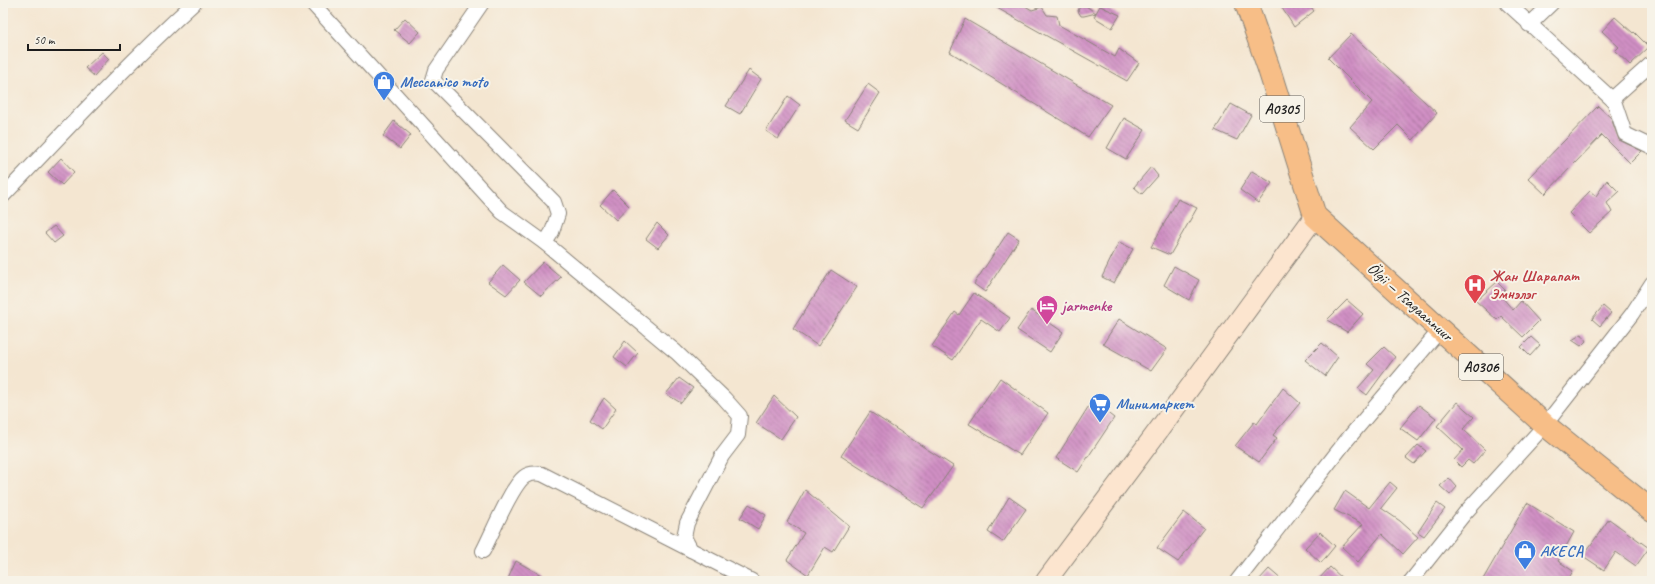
<svg xmlns="http://www.w3.org/2000/svg" width="1655" height="584" font-family="Caveat,sans-serif">
  <style>
    .building { fill: url(#building-back-hatch) }
    .lines { fill: none; stroke-linecap: round; stroke-linejoin: round }
    .minor-casing { stroke: #888176; stroke-width: 16 }
    .secondary-casing { stroke: #888176; stroke-width: 22 }
    .trunk-casing { stroke: #888176; stroke-width: 24 }
    .minor { stroke: #fff; stroke-width: 14 }
    .secondary { stroke: #fce5cf; stroke-width: 20 }
    .trunk { stroke: #f7be87; stroke-width: 22 }
    .labels { text-anchor: middle; dominant-baseline: central; stroke-width: 4; stroke-linejoin: round; paint-order: stroke }
    .shield { fill: #f7f3e8; stroke: #5e5c59; stroke-width: 1 }
    .shield-label { font-size: 15px; font-weight: bold; fill: #1c1c1c }
    .shop-label { font-size: 16px; font-weight: bold; fill: #366cbe; stroke: #f7f3e8; text-anchor: start }
    .health-label { font-size: 16px; font-weight: bold; fill: #be3a42; stroke: #f7f3e8; text-anchor: start }
    .street-label { font-size: 16px; fill: #1c1c1c; stroke: #f7f3e8 }
    .hotel-label { font-size: 16px; font-weight: bold; fill: #b23c85; stroke: #f7f3e8; text-anchor: start }
  </style>
  <defs>
    <pattern id="building-back-hatch" width="6" height="6" patternUnits="userSpaceOnUse"><rect width="6" height="6" fill="#d08fc4"/><path d="M-1 5l2 2M0 0l6 6M5-1l2 2" fill="none" stroke="#a8749e"/></pattern>
  </defs>
  <rect width="100%" height="100%" fill="#f7f3e8"/>
  <filter id="ink" filterUnits="userSpaceOnUse"><feTurbulence type="fractalNoise" baseFrequency=".025" numOctaves="2"/><feDisplacementMap in="SourceGraphic" scale="8" xChannelSelector="R" yChannelSelector="G"/><feConvolveMatrix kernelMatrix="1 2 1 2 8 2 1 2 1" color-interpolation-filters="sRGB"/></filter>
  <filter id="wash" filterUnits="userSpaceOnUse"><feTurbulence type="fractalNoise" baseFrequency=".012" numOctaves="4" result="noise"/><feDisplacementMap in="SourceGraphic" scale="16" xChannelSelector="R" yChannelSelector="G"/><feGaussianBlur stdDeviation="0.9" result="paint"/><feColorMatrix in="noise" values="0 0 0 0 0 0 0 0 0 0 0 0 0 0 0 0 0 1.4 0 .05"/><feComposite in="paint" operator="in"/></filter>
  <g filter="url(#wash)">
    <rect width="100%" height="100%" fill="#f4e6d1"/>
    <g id="blocks">
      <g class="building">
        <path d="M988,3H1020L1032,10L1042,7L1047,15L1057,16L1059,25L1115,57L1119,49L1139,63L1127,81Z"/>
        <path d="M1288,3H1308L1314,11L1294,27L1282,8Z"/>
        <path d="M1080,6H1086L1096,13L1100,6L1120,15L1112,28L1094,17L1096,13L1084,16H1081L1078,11Z"/>
        <path d="M1615,17L1633,33L1634,32L1649,47L1630,65L1615,51L1619,47L1602,31Z"/>
        <path d="M405,18L420,32L410,43L394,30Z"/>
        <path d="M965,19L1111,105L1088,137L950,52Z"/>
        <path d="M1351,34L1437,113L1413,140L1398,125L1374,149L1350,127L1372,102L1328,58Z"/>
        <path d="M102,52L109,59L94,76L85,68Z"/>
        <path d="M749,70L761,79L740,114L726,106Z"/>
        <path d="M868,84L880,93L858,128L845,120Z"/>
        <path d="M788,96L800,105L778,139L766,131Z"/>
        <path d="M1231,104L1251,115L1237,140L1215,130Z"/>
        <path d="M1598,106L1611,118L1619,140L1642,151L1630,163L1602,135L1545,194L1528,178Z"/>
        <path d="M1124,118L1145,130L1126,159L1107,148Z"/>
        <path d="M394,121L411,135L400,149L383,136Z"/>
        <path d="M61,158L74,172L62,185L48,172Z"/>
        <path d="M1151,167L1158,176L1142,194L1134,187Z"/>
        <path d="M1252,171L1272,183L1258,203L1240,190Z"/>
        <path d="M1607,180L1619,192L1607,203L1612,212L1589,233L1569,213L1590,191L1596,196Z"/>
        <path d="M613,190L629,206L616,220L600,205Z"/>
        <path d="M1178,199L1197,208L1170,255L1151,247Z"/>
        <path d="M657,223L669,235L658,248L646,239Z"/>
        <path d="M54,226L63,236L54,243L45,233Z"/>
        <path d="M1008,232L1019,239L985,292L974,284Z"/>
        <path d="M1119,242L1133,249L1114,283L1102,277Z"/>
        <path d="M543,262L561,277L541,296L524,282Z"/>
        <path d="M503,265L520,280L506,295L488,282Z"/>
        <path d="M1174,266L1199,280L1189,300L1164,285Z"/>
        <path d="M831,270L857,287L818,346L793,329Z"/>
        <path d="M1497,282L1505,290L1501,296L1513,310L1521,301L1539,321L1523,337L1501,316L1497,320L1476,301Z"/>
        <path d="M974,293L1010,318L1000,332L981,319L953,360L932,346L955,312L959,315Z"/>
        <path d="M1347,300L1363,314L1347,332L1327,320Z"/>
        <path d="M1603,306L1611,313L1600,326L1592,319Z"/>
        <path d="M1031,310L1063,332L1050,352L1017,330Z"/>
        <path d="M1119,319L1167,349L1151,371L1103,344Z"/>
        <path d="M1582,334L1586,341L1581,346L1572,340Z"/>
        <path d="M1531,337L1540,345L1530,356L1521,347Z"/>
        <path d="M625,341L638,353L627,367L614,357Z"/>
        <path d="M1322,343L1338,357L1325,376L1305,360Z"/>
        <path d="M1384,347L1395,357L1367,395L1358,388L1374,370L1367,364Z"/>
        <path d="M679,378L693,388L681,403L666,394Z"/>
        <path d="M1000,378L1048,413L1020,455L969,424Z"/>
        <path d="M1283,388L1300,403L1273,435L1277,438L1259,462L1235,446L1254,422L1257,424Z"/>
        <path d="M774,396L796,417L781,439L756,423Z"/>
        <path d="M604,398L616,409L602,429L590,420Z"/>
        <path d="M1092,401L1114,418L1078,472L1056,458Z"/>
        <path d="M1457,402L1474,417L1463,429L1485,450L1473,464L1468,460L1461,467L1454,460L1463,450L1437,426Z"/>
        <path d="M1419,405L1436,418L1418,441L1400,428Z"/>
        <path d="M870,412L953,466L923,508L841,456Z"/>
        <path d="M1418,445L1426,451L1414,464L1406,458Z"/>
        <path d="M1449,478L1457,487L1450,495L1440,486Z"/>
        <path d="M1390,482L1397,488L1381,508L1400,521L1418,537L1403,554L1382,534L1358,562L1342,547L1363,524L1334,510L1345,491L1369,508Z"/>
        <path d="M805,490L849,526L833,552L825,547L808,575L787,560L804,533L787,522Z"/>
        <path d="M1009,497L1026,509L1003,542L988,532Z"/>
        <path d="M1437,503L1445,509L1424,536L1418,532Z"/>
        <path d="M1527,503L1574,532L1558,561L1573,571L1567,581H1482Z"/>
        <path d="M749,504L766,515L758,529L740,518Z"/>
        <path d="M1184,512L1204,528L1178,562L1157,548Z"/>
        <path d="M1609,519L1649,548L1636,566L1616,552L1604,570L1583,556Z"/>
        <path d="M1320,532L1335,546L1321,563L1305,548Z"/>
        <path d="M516,561L552,581H507Z"/>
        <path d="M1330,567L1345,581H1317Z"/>
        <path d="M1269,569L1283,581H1258Z"/>
      </g>
    </g>
  </g>
  <g filter="url(#ink)">
    <use href="#blocks" fill-opacity="0" stroke="#888176" stroke-width="1"/>
    <g class="lines">
      <g class="minor-casing">
        <g id="minor">
          <path d="M312,3L502,212L545,243L676,352L724,398L740,416L738,435L722,456L687,523L684,537L691,550L752,581"/>
          <path d="M482,3L436,70L433,80L554,202L558,214L552,232L545,243"/>
          <path d="M1507,3L1614,101L1625,134L1652,147"/>
          <path d="M1529,25L1552,3"/>
          <path d="M1612,99L1652,63"/>
          <path d="M3,196C65,131 127,64 194,3"/>
          <path d="M483,551C492,534 511,487 524,477C529,473 536,473 542,474L691,550"/>
          <path d="M1237,581L1346,441L1440,330"/>
          <path d="M1411,581L1465,513L1545,425L1632,314L1652,283"/>
        </g>
      </g>
      <g class="secondary-casing">
        <path id="secondary" d="M1046,581L1158,431L1315,216"/>
      </g>
      <g class="trunk-casing">
        <path id="trunk" d="M1246,3L1268,66L1315,216L1545,425L1652,511"/>
      </g>
      <use href="#minor" class="minor"/>
      <use href="#secondary" class="secondary"/>
      <use href="#trunk" class="trunk"/>
    </g>
  </g>
  <defs>
    <g id="shop-pin" transform="scale(1.15)"><path d="M0 17L-7.5 6A9.5 9.5 0 1 1 7.5 6Z" fill="#3f7fe0" stroke="#f7f3e8"/><path d="M-5-2.5h2.3a2.7 3.5 0 0 1 5.4 0H5L5.5 6h-11ZM-1.5-2.5h3a1.5 2.3 0 0 0-3 0Z" fill="#fff"/></g>
    <g id="hospital-pin" transform="scale(1.15)"><path d="M0 17L-7.5 6A9.5 9.5 0 1 1 7.5 6Z" fill="#e0444e" stroke="#f7f3e8"/><path d="M-5-5h3v3.5h4V-5h3V5h-3V1.5h-4V5h-3Z" fill="#fff"/></g>
    <g id="hotel-pin" transform="scale(1.15)"><path d="M0 17L-7.5 6A9.5 9.5 0 1 1 7.5 6Z" fill="#d1479c" stroke="#f7f3e8"/><path d="M-6-4.5h1.5V1H6V5H4.5V3h-9V5H-6ZM-4 0a1.8 1.8 0 1 1 3.6 0ZM.5 0V-2.5h3Q6-2.5 6 0Z" fill="#fff"/></g>
    <g id="supermarket-pin" transform="scale(1.15)"><path d="M0 17L-7.5 6A9.5 9.5 0 1 1 7.5 6Z" fill="#3f7fe0" stroke="#f7f3e8"/><path d="M-6-5.5h2.5l.6 2H6L4.5 2H-2.5L-4.4-4H-6ZM-1.5 3.2a1.3 1.3 0 1 0 .1 0ZM3 3.2a1.3 1.3 0 1 0 .1 0Z" fill="#fff"/></g>
  </defs>
  <g fill-rule="evenodd">
    <use href="#shop-pin" x="384" y="82"/>
    <use href="#hospital-pin" x="1475" y="285"/>
    <use href="#hotel-pin" x="1047" y="306"/>
    <use href="#supermarket-pin" x="1100" y="404"/>
    <use href="#shop-pin" x="1525" y="551"/>
  </g>
  <g class="labels">
    <g class="shield">
      <rect x="1260" y="96" width="44" height="26" rx="3"/>
      <rect x="1459" y="354" width="44" height="26" rx="3"/>
    </g>
    <g class="shield-label">
      <text x="1282" y="109">A0305</text>
      <text x="1481" y="367">A0306</text>
    </g>
    <g class="shop-label">
      <text x="400" y="82">Meccanico moto</text>
      <text x="1116" y="404">Минимаркет</text>
      <text x="1540" y="551">АКЕСА</text>
    </g>
    <g class="health-label">
      <text x="1490" y="276">Жан Шарапат<tspan x="1490" dy="18">Эмнэлэг</tspan></text>
    </g>
    <g class="street-label">
      <text transform="translate(1410 302) rotate(42)">Ölgii — Tsagaannuur</text>
    </g>
    <g class="hotel-label">
      <text x="1062" y="306">jarmenke</text>
    </g>
  </g>
  <rect width="1655" height="584" fill="none" stroke="#f7f3e8" stroke-width="16"/>
  <path d="M28 44v6h92v-6" fill="none" stroke="#1c1c1c" stroke-width="2"/>
  <text x="34" y="44" font-size="12" fill="#1c1c1c" stroke="#f7f3e8" stroke-width="3" paint-order="stroke">50 m</text>
</svg>
